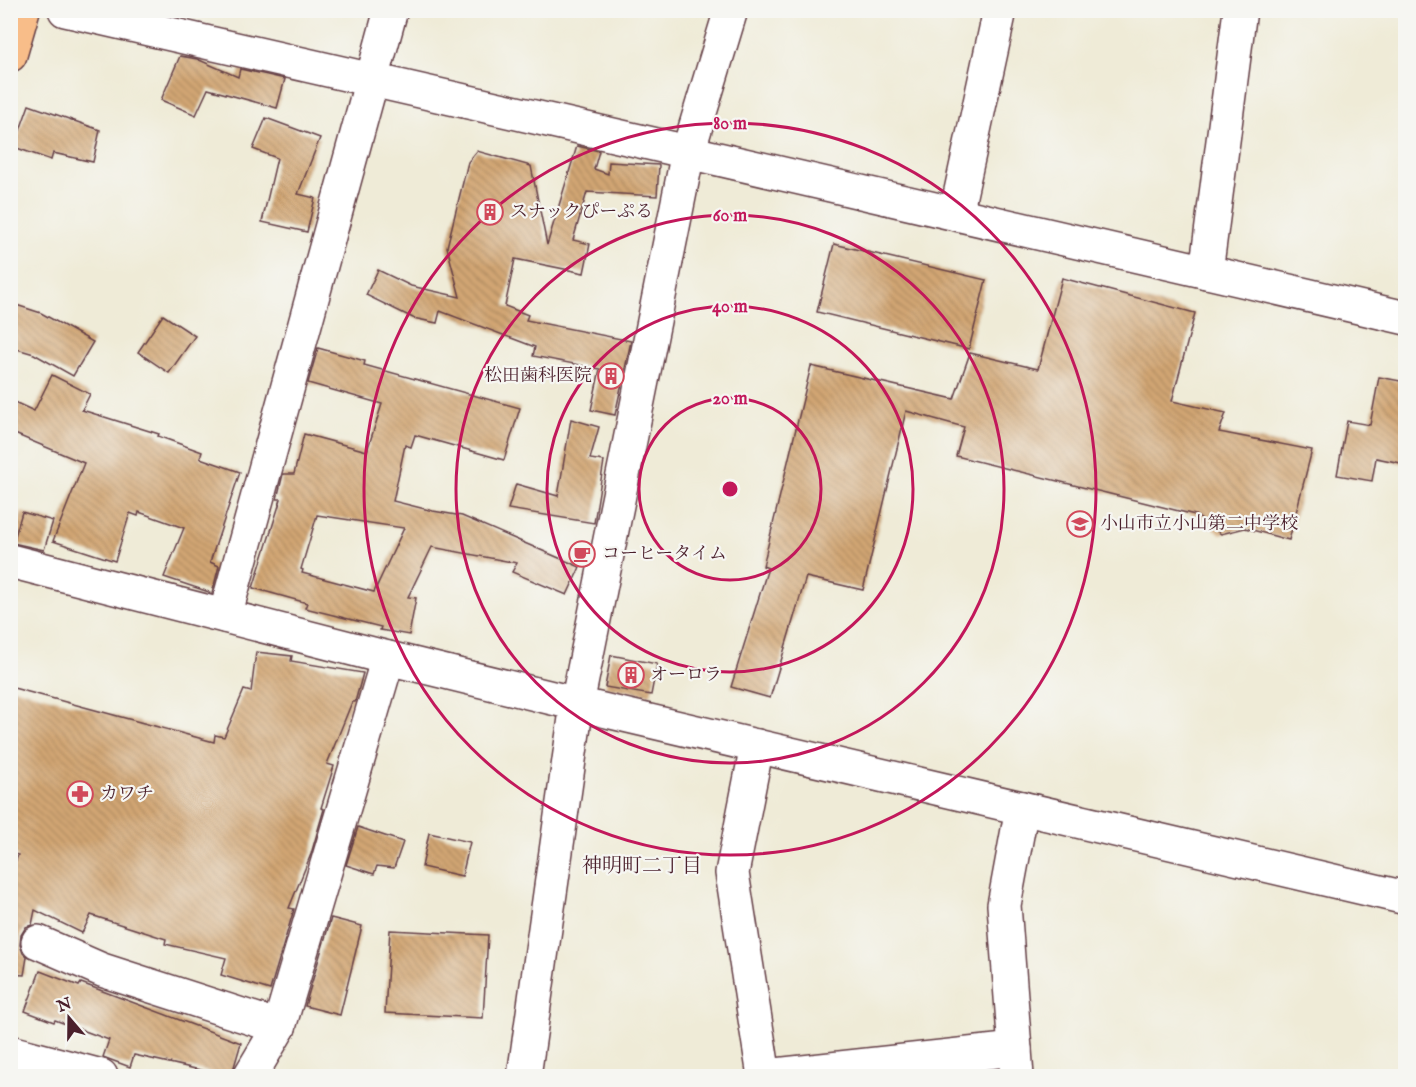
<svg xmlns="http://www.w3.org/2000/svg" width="1416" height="1087" font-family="'IM FELL English','Noto Serif JP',serif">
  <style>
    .building { fill: url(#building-back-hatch); fill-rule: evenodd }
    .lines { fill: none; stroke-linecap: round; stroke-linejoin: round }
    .minor-casing { stroke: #633e45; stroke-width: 36 }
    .highway-casing { stroke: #633e45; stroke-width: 36 }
    .minor { stroke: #fff; stroke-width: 33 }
    .highway { stroke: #f8bd89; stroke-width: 33 }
    .ring { fill: none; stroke: #c2185b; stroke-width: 3 }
    .labels { text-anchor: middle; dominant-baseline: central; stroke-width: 4.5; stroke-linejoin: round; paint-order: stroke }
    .poi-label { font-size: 18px; fill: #4a1f2b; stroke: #f6f6f2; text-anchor: start }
    .neighbourhood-label { font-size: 20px; fill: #4a1f2b; stroke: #f6f6f2 }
    .centre { fill: #c2185b; stroke: #f6f6f2; stroke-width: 3 }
    .ring-label { font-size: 18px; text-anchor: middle; font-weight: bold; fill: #c2185b; stroke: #f6f6f2; stroke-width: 4.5; stroke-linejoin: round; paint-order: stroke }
  </style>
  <defs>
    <pattern id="building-back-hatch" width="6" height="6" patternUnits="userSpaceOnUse" patternTransform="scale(1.5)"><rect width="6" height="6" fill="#d2a673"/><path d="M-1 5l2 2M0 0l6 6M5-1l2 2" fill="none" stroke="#ac875f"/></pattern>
  </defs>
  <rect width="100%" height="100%" fill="#f6f6f2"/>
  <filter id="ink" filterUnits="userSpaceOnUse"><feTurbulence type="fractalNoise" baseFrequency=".0167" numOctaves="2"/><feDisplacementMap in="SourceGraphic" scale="12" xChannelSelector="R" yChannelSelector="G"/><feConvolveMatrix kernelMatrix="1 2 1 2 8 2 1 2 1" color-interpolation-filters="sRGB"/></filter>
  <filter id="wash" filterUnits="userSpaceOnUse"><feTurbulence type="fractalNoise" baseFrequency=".008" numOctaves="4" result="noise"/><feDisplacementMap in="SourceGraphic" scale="24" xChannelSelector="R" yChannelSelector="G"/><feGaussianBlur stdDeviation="1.35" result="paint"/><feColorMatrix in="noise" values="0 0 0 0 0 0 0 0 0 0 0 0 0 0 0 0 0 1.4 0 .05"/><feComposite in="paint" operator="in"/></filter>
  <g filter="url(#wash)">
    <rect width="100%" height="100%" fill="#efebd7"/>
    <g id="blocks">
      <g class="building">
        <path d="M180,56L197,59L238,77L240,69L285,79L277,108L208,89L196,115L161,100Z"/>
        <path d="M29,105L100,130L93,162L53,153L51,160L14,147Z"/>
        <path d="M266,118L320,138L298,194L315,198L307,232L262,222L277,158L253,149Z"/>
        <path d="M577,146L599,151L594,169L608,174L609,162L659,165L657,196L587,192L573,240L590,244L584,273L515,259L505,306L528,315L526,320L631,341L615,415L591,410L600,369L533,356L535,347L440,311L437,323L413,318L366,295L378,270L411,286L460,297L447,247L468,162L477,151L531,166L547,245Z"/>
        <path d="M834,244L986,280L969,349L817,312Z"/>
        <path d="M1062,278L1195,313L1172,401L1226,413L1219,432L1312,450L1289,540L1245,528L1221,534L1195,515L956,456L964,427L906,411L863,590L806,577L770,698L731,687L768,568L763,566L811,366L954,399L970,353L1038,369Z"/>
        <path d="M10,303L41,313L93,342L73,376L34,354L10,347Z"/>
        <path d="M163,315L195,336L169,373L138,352Z"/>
        <path d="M318,348L365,361L364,365L520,408L504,460L415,435L411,447L405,445L393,501L433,511L462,516L580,567L567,595L512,572L517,563L432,547L408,597L416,598L409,635L380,630L381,627L305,608L307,603L253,588L281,499H277L283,474H294L304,434L367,451L382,404L308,383ZM317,515L404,528L374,592L302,573L303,570L301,569Z"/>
        <path d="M52,375L90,394L82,410L159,434L158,436L202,452L200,458L240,472L210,562L219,566L212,593L164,577L184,528L139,512L138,516L130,513L115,561L53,541L84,463L10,432V400L34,411Z"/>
        <path d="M1379,377L1406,382V464L1376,458L1372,481L1337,475L1347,421L1370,425Z"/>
        <path d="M571,419L599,427L590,459L604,461L594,523L508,509L516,484L558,496Z"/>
        <path d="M22,512L53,521L44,550L13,543Z"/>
        <path d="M256,652L292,656L291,661L363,673L355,702H352L327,764L334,766L321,808L324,809L311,854L289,908L294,909L270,990L221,975L226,958L165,944L166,939L91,915L82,933L35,910L32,925L26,927L21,935L20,945L23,953L27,957L24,975L10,974V876L18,855L10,853V687L214,742L215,735L224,737L244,690L251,692Z"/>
        <path d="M611,655L657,664L651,695L605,687Z"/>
        <path d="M358,827L403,842L394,868L377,866L374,874L346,865Z"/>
        <path d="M429,833L470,842L462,876L422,867Z"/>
        <path d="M331,918L362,926L340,1015L305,1006Z"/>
        <path d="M390,930L488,935L483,1018L385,1013Z"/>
        <path d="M40,971L79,986L81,983L241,1043L231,1077L134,1055L130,1067L103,1057L109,1040L55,1020L54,1022L25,1011Z"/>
      </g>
    </g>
  </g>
  <g filter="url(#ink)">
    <use href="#blocks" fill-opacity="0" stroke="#633e45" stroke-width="1.5"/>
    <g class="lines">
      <g class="minor-casing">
        <g id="minor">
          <path d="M65,10L688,152L1406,318"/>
          <path d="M956,214L1000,10"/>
          <path d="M1206,272L1240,10"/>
          <path d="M10,561L388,658L577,704L1406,898"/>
          <path d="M225,616L391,10"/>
          <path d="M757,746L732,873L764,1076"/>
          <path d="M38,942L102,970L279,1027"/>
          <path d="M10,1052L101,1076"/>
          <path d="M250,1076L279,1027L388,658"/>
          <path d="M524,1076L577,704L688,152L731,10"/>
          <path d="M766,1076L1015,1049"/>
          <path d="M1017,1076L1004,905L1022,808"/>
        </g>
      </g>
      <g class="highway-casing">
        <path id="highway" d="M10,55L23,10"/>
      </g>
      <use href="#minor" class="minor"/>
      <use href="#highway" class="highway"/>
    </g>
  </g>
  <g class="ring">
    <circle cx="730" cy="489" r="91"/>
    <circle cx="730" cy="489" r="183"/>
    <circle cx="730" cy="489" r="274"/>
    <circle cx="730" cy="489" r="366"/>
  </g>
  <defs>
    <g id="building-ring" transform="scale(1.35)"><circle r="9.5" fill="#f6f6f2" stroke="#d1495b" stroke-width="1.5"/><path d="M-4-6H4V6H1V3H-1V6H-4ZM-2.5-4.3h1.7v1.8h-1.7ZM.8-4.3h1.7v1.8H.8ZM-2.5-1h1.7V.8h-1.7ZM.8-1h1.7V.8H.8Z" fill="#d1495b"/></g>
    <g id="school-ring" transform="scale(1.35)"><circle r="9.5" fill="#f6f6f2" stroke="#d1495b" stroke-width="1.5"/><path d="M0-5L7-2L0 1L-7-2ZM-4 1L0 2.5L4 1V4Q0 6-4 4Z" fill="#d1495b"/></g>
    <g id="cafe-ring" transform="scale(1.35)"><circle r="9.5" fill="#f6f6f2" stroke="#d1495b" stroke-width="1.5"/><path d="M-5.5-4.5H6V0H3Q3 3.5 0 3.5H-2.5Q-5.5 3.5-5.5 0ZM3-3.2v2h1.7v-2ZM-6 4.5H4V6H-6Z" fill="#d1495b"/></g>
    <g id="pharmacy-ring" transform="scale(1.35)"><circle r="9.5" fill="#f6f6f2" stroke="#d1495b" stroke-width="1.5"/><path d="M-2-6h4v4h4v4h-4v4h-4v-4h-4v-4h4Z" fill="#d1495b"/></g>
  </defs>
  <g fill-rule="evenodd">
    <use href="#building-ring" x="490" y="212"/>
    <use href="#building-ring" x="611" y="376"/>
    <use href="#school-ring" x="1080" y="524"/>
    <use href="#cafe-ring" x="582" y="554"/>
    <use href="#building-ring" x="631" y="675"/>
    <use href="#pharmacy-ring" x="80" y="794"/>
  </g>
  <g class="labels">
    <g class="poi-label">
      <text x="510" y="212">スナックぴーぷる</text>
      <text x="592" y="376" text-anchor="end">松田歯科医院</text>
      <text x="1100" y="524">小山市立小山第二中学校</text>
      <text x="602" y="554">コーヒータイム</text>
      <text x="650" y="675">オーロラ</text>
      <text x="100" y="794">カワチ</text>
    </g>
    <g class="neighbourhood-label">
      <text x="642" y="866">神明町二丁目</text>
    </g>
  </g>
  <circle cx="730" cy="489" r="9" class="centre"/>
  <g class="ring-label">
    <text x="730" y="129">80 m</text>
    <text x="730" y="221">60 m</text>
    <text x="730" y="312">40 m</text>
    <text x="730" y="404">20 m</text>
  </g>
  <rect width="1416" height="1087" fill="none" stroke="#f6f6f2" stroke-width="36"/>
  <g transform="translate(69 1018) rotate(340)" stroke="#f6f6f2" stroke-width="4.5" paint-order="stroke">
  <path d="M0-4.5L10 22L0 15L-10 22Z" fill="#4a1f2b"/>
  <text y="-9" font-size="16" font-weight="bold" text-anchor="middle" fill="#4a1f2b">N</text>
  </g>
</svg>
